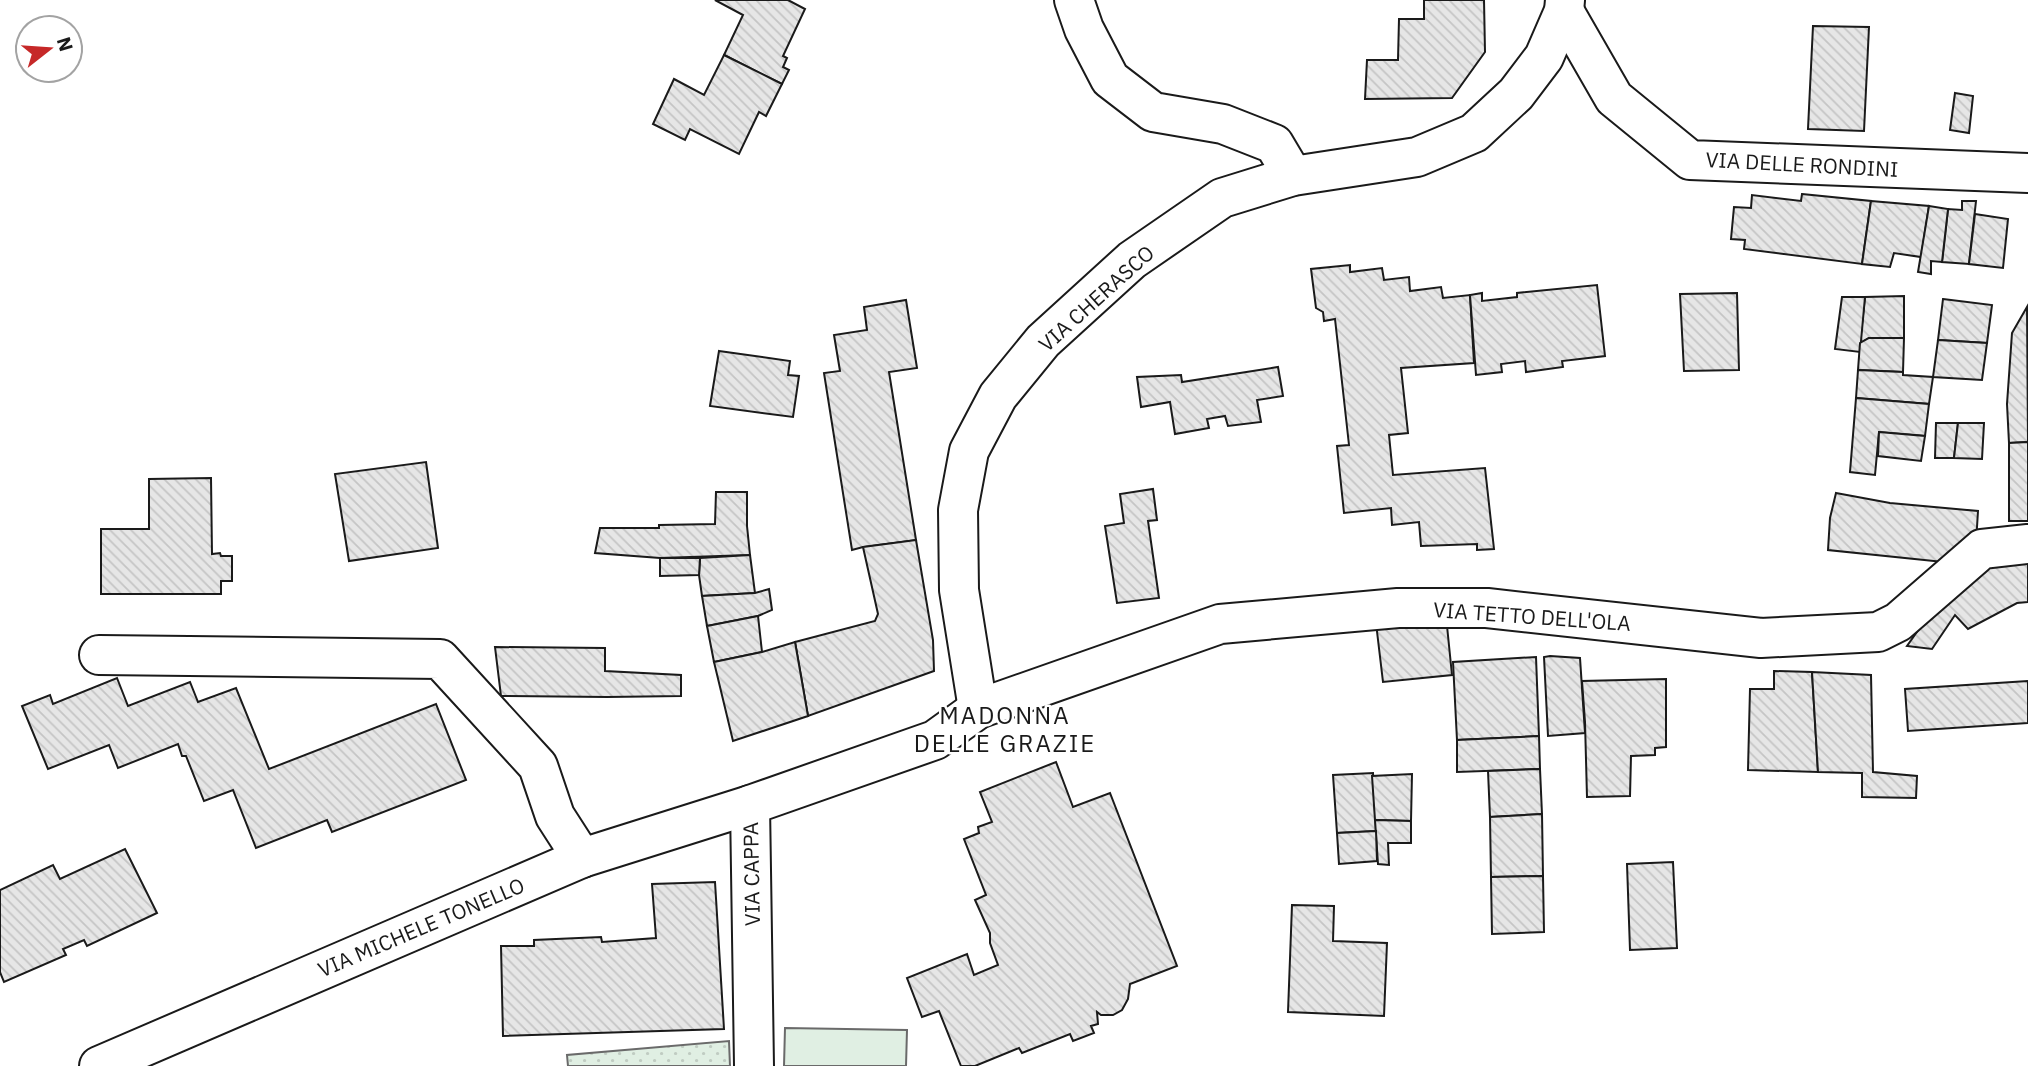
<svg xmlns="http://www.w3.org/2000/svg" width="2028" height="1066" font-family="'IBM Plex Sans',sans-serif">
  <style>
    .grass { fill: url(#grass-dots); stroke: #6a6a6a; stroke-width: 2 }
    .pitch { fill: #e0efe3; stroke: #6a6a6a; stroke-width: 2 }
    .building { fill: url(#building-back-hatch); stroke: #1a1a1a; stroke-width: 2 }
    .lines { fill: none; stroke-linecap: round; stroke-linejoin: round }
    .minor-casing { stroke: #1a1a1a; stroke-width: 42 }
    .minor { stroke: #fff; stroke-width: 38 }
    .labels { text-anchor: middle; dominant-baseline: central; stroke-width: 5; stroke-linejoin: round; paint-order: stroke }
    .street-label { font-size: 21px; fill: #1a1a1a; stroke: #fff }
    .quarter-label { font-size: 24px; letter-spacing: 2px; fill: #1a1a1a; stroke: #fff }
  </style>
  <defs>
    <pattern id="grass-dots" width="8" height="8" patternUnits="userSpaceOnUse" patternTransform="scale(1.75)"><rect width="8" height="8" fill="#e0efe3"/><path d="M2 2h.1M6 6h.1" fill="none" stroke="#c0ccc2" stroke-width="1.8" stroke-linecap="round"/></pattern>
    <pattern id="building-back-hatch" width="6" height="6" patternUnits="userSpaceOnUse" patternTransform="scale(1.75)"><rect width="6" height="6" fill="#e6e6e6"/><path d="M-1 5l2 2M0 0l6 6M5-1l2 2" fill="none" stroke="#c5c5c5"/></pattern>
  </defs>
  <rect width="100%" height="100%" fill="#fff"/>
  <path class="grass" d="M729,1041L730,1066H568L567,1055Z"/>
  <path class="pitch" d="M785,1028L907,1030L906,1066H784Z"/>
  <g class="building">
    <path d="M715,0H788L805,9L783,56L787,58L783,67L789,70L782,84L724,55L743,15Z"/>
    <path d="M1424,0H1484L1485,52L1452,98L1365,99L1367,60H1398L1399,19H1424Z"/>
    <path d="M1813,26L1869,27L1864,131L1808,129Z"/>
    <path d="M724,55L782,84L766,116L759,112L739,154L690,129L685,140L653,124L674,79L704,95Z"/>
    <path d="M1955,93L1973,96L1969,133L1950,130Z"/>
    <path d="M1802,194L1871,201L1862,264L1744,249L1745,240L1731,239L1734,207L1751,208L1752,195L1801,201Z"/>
    <path d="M1871,201L1929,206L1921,257L1894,253L1890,267L1862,264Z"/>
    <path d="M1962,201H1976L1969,264L1942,262L1948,209L1962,210Z"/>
    <path d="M1929,206L1948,209L1942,262L1931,261V274L1918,272Z"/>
    <path d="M1975,214L2008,219L2003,268L1969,264Z"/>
    <path d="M1350,265V272L1382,268L1384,280L1409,277L1410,291L1441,287L1443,298L1470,295L1474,363L1401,368L1408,433L1389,435L1393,475L1485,468L1494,549L1477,550V544L1421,546L1419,522L1392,525L1391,508L1344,513L1337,446L1349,445L1335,319L1324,321L1323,312L1316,308L1311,269Z"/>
    <path d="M1597,285L1605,356L1562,361L1563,367L1526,372L1525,361L1501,364L1502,372L1476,375L1470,295L1482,293V301L1517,297V293Z"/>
    <path d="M1737,293L1739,370L1684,371L1680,294Z"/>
    <path d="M1904,296V338H1869L1860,343L1865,297Z"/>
    <path d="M1842,297H1865L1860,352L1835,349Z"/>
    <path d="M1943,299L1992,305L1987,343L1938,340Z"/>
    <path d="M906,300L917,368L889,372L916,540L863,547L852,550L824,373L840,371L834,335L867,330L864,307Z"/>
    <path d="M2027,307L2028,442L2009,443L2007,404L2012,333Z"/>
    <path d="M1869,338H1904L1903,372L1858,370L1860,343Z"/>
    <path d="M1938,340L1987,343L1982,380L1933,377Z"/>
    <path d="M719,351L790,361L788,375L799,376L793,417L710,406Z"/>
    <path d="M1278,367L1283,396L1257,400L1261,422L1228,426L1225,416L1207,419L1209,428L1175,434L1170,402L1141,407L1137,377L1181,375L1182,382Z"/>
    <path d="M1858,370L1903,372V375L1933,377L1929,404L1856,398Z"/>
    <path d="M1856,398L1929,404L1925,436L1879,432L1875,475L1850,472Z"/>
    <path d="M1936,423H1958L1954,458H1935Z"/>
    <path d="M1958,423H1984L1982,459L1954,458Z"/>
    <path d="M1879,432L1925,436L1921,461L1878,456Z"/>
    <path d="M2028,442V521H2009V443Z"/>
    <path d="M426,462L438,548L349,561L335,474Z"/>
    <path d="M211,478L212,554L220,553L221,556H232V581H221V594H101V529H149V479Z"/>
    <path d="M1153,489L1157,520L1148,521L1159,598L1117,603L1105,526L1124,523L1120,494Z"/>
    <path d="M716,492H747V526L750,555L660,558L595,553L600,528H659V525L715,524Z"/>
    <path d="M1836,493L1890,503L1978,511L1976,543L1953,563L1828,550L1830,518Z"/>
    <path d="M916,540L933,640L934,671L808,716L795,642L875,621L878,614L863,547Z"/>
    <path d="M750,555L755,593L702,596L699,575L700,558Z"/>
    <path d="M2028,557V602L2017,603L1968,629L1955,615L1932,649L1907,646L1929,615L1984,559Z"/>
    <path d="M660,558H700L699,575L660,576Z"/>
    <path d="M769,589L772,610L758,616L707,626L702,596L755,593Z"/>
    <path d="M758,616L762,652L714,662L707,626Z"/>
    <path d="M1446,616L1452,675L1383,682L1376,623Z"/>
    <path d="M795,642L808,716L733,741L714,662L762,652Z"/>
    <path d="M495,647L605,648V671L681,675V696L607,697L501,696Z"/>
    <path d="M1550,656L1580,658L1585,733L1548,736L1544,657Z"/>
    <path d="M1536,657L1539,736L1457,740L1453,662Z"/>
    <path d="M1774,671L1812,672L1818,772L1748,770L1750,689H1774Z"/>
    <path d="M1812,672L1871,675L1873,772L1917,776L1916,798L1862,797V773L1818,772Z"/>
    <path d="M117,678L128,706L190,682L198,702L236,688L269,769L436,704L466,780L332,832L327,820L256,848L233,790L204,801L186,756H182L178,744L118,768L109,745L48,769L22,706L50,695L53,704Z"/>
    <path d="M1666,679V747L1655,748V755L1631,756L1630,796L1587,797L1585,722L1582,681Z"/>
    <path d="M2028,681V723L1908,731L1905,689Z"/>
    <path d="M1539,736L1540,769L1457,772V740Z"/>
    <path d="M1056,762L1073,807L1110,793L1177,966L1130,984L1128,999L1122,1010L1113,1015H1101L1097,1012L1098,1024L1091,1026L1094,1033L1073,1041L1070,1034L1022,1053L1019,1048L975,1066H961L939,1011L922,1017L907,978L967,954L974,975L998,965L990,943V933L975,900L986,895L964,839L979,833L978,827L992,822L980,792Z"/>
    <path d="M1540,769L1542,814L1490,817L1488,771Z"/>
    <path d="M1373,773L1376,831L1337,833L1333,775Z"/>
    <path d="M1412,774L1411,821L1375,820L1372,776Z"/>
    <path d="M1542,814L1543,876L1491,877L1490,817Z"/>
    <path d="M1375,820L1411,821V843H1388L1389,865L1378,864Z"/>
    <path d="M1376,831L1377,861L1339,864L1337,833Z"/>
    <path d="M125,849L157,913L87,946L84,940L63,949L66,955L4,982L0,972V890L53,865L60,879Z"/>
    <path d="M1673,862L1677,948L1630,950L1627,864Z"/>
    <path d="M1543,876L1544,932L1492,934L1491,877Z"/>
    <path d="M715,882L724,1029L503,1036L501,946H534V940L601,937L602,942L656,938L652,884Z"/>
    <path d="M1292,905L1334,906L1333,941L1387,943L1384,1016L1288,1012Z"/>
  </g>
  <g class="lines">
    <g class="minor-casing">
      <g id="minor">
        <path d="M1074,0L1084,29L1110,79L1153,112L1223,124L1274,144L1293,176"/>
        <path d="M1564,11L1614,98L1690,160L2028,173"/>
        <path d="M99,655L440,659L538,766L555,816L582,858"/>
        <path d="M978,709L959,590L958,510L969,451L998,396L1043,341L1132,260L1222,198L1293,176L1417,157L1474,133L1516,94L1544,57L1564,11L1565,0"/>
        <path d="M99,1066L582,858L750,805"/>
        <path d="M754,1066L750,805L935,740L978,709L1220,624L1398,608H1487L1761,638L1878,632L1898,622L1982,549L2028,544"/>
      </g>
    </g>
    <use href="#minor" class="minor"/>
  </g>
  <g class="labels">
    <g class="street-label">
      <text transform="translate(1802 164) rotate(3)">VIA DELLE RONDINI</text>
      <text transform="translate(1096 298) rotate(-42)">VIA CHERASCO</text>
      <text transform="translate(1532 616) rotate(4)">VIA TETTO DELL'OLA</text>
      <text transform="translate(751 874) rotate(-91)">VIA CAPPA</text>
      <text transform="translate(421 927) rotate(-23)">VIA MICHELE TONELLO</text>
    </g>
    <g class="quarter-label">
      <text x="1005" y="715">MADONNA<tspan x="1005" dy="28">DELLE GRAZIE</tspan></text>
    </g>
  </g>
  <g transform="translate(49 49) rotate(73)"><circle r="33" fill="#ffffff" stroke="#a3a3a3" stroke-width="2"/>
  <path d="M0-5L12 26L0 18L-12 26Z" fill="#c62828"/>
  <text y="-10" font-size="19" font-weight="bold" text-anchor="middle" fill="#1a1a1a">N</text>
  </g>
</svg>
